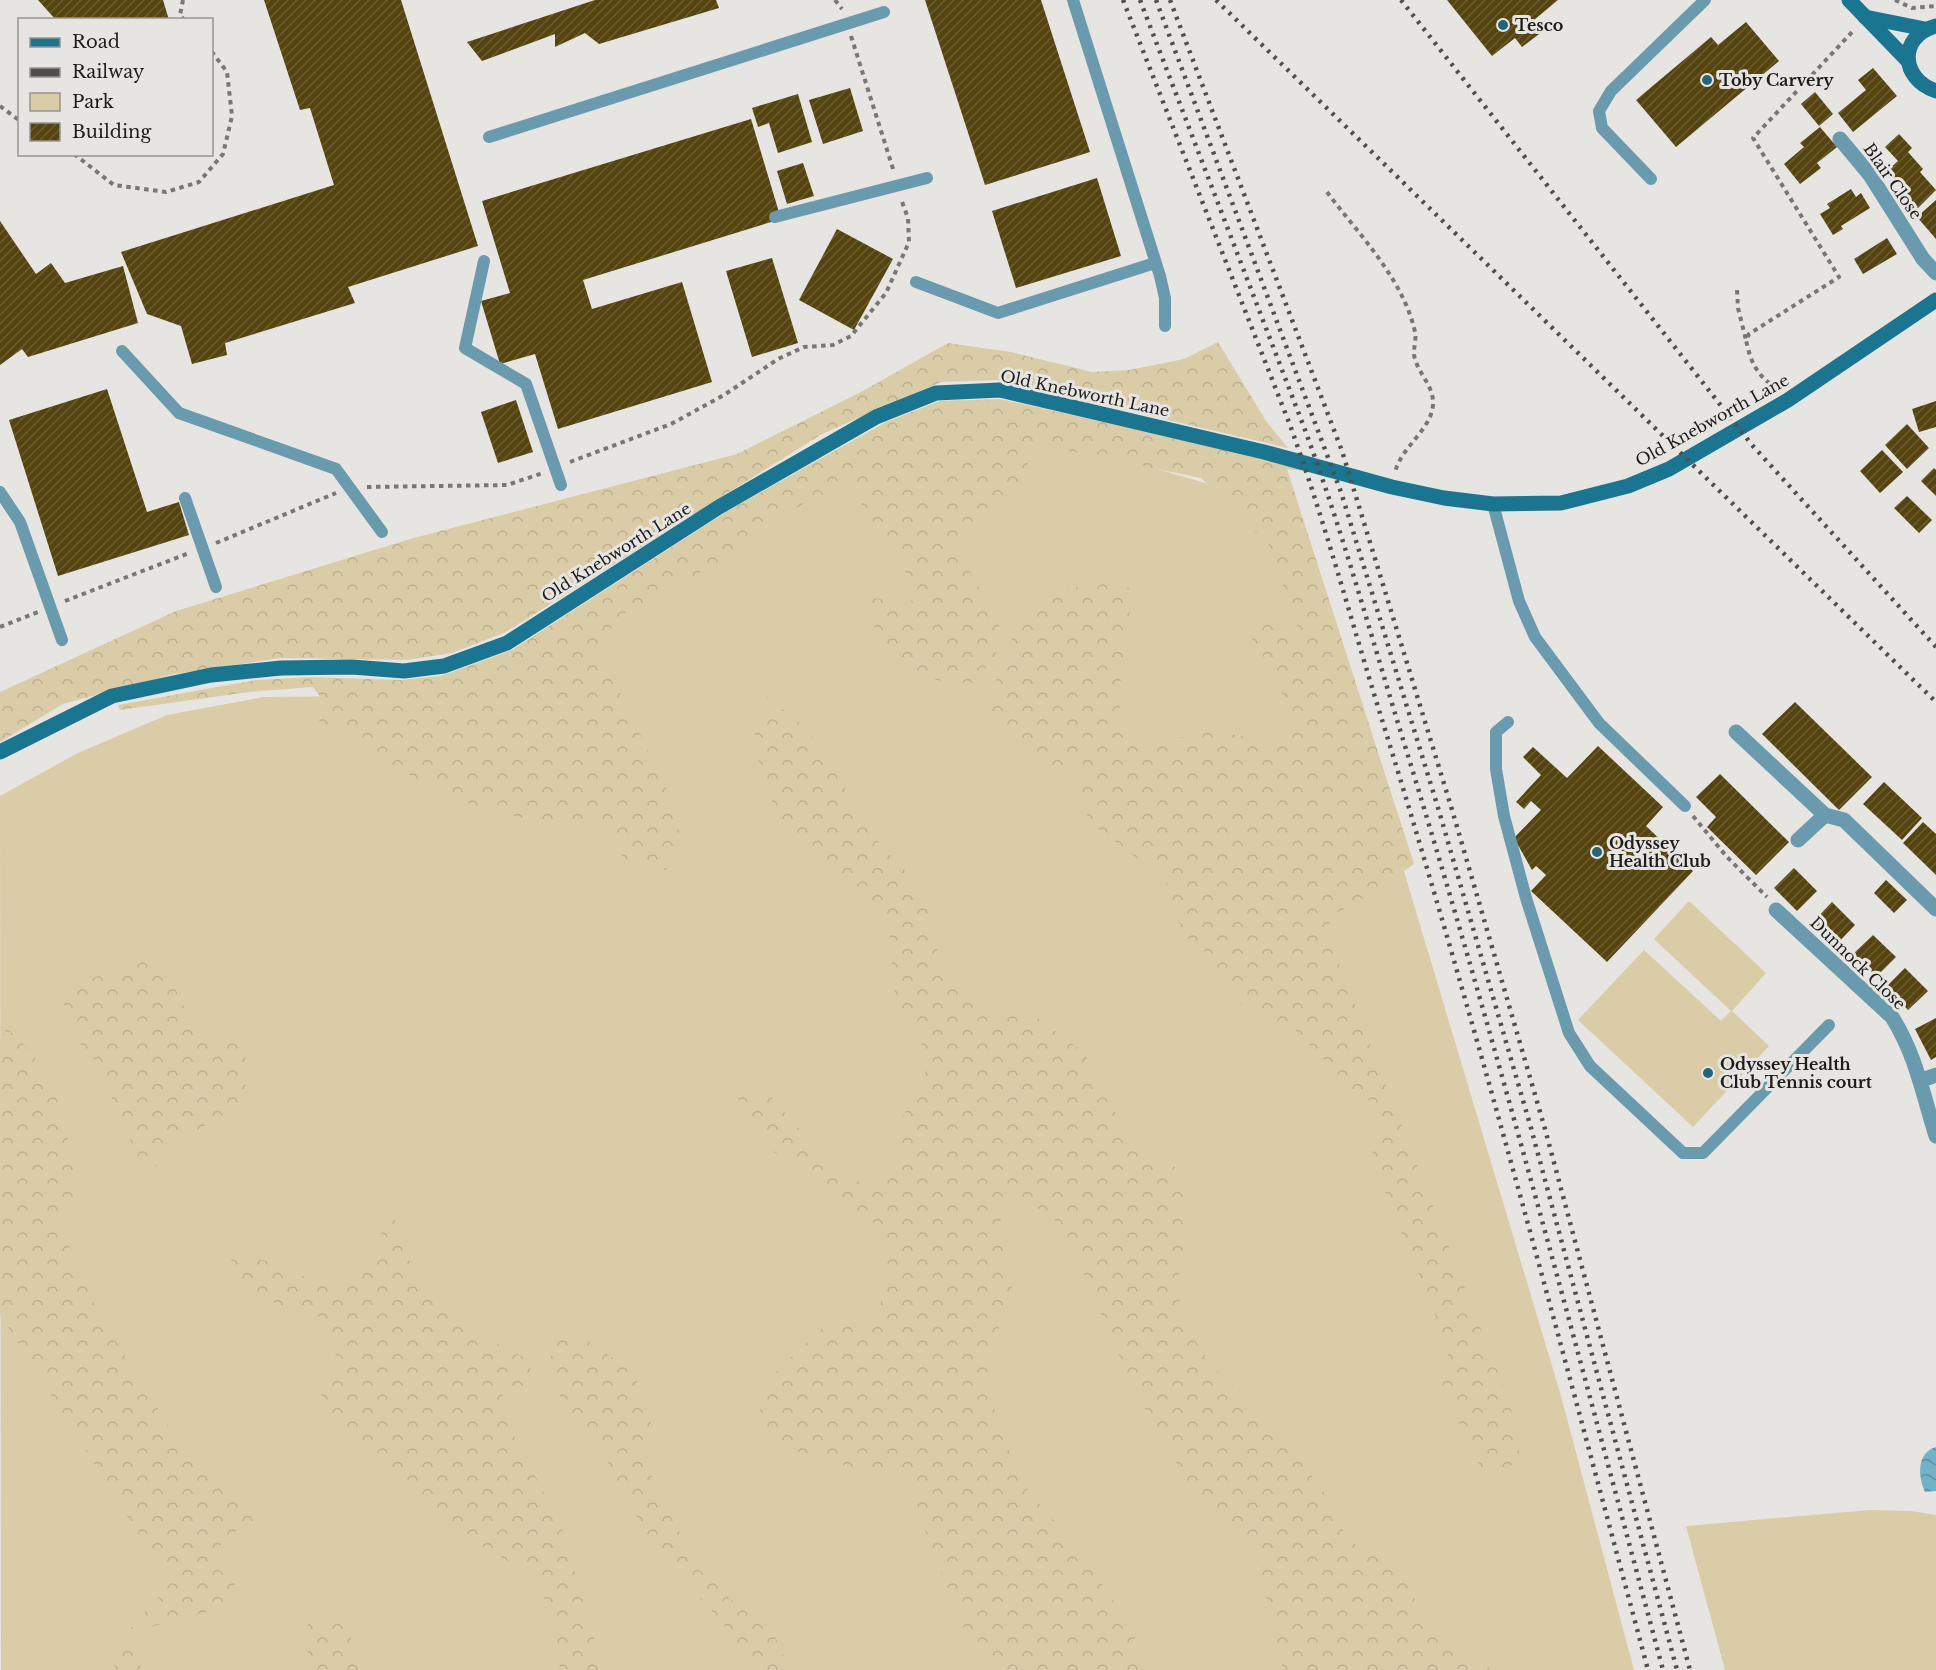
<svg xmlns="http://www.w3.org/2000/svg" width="1936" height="1670" font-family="'Libre Baskerville',serif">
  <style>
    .green { fill: #dacca6 }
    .forest { fill: url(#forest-crowns) }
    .water { fill: url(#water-waves) }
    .building { fill: url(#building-hatch) }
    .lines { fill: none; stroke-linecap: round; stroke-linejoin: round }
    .path { stroke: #787775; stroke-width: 4; stroke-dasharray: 4.5 4.5; stroke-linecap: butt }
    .lane { stroke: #699aad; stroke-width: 12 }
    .street { stroke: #699aad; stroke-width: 15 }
    .secondary { stroke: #1a7590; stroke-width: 15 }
    .rail { stroke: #504f4d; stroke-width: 4.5; stroke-dasharray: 3 6; stroke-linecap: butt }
    .poi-dot { fill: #25657a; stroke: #e6e5e2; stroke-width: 2 }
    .labels { text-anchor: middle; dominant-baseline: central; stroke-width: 6; stroke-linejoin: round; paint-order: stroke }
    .poi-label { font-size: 16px; font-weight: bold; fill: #1e1d1c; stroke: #e6e5e2; text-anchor: start }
    .street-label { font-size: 16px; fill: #1e1d1c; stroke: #e6e5e2 }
  </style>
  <defs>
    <pattern id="forest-crowns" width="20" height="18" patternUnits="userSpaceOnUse" patternTransform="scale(1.5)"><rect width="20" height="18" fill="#dacca6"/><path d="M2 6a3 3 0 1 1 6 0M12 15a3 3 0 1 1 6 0" fill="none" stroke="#bbaf8e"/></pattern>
    <pattern id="water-waves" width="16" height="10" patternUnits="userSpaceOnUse" patternTransform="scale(1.5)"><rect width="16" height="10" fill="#73b1c9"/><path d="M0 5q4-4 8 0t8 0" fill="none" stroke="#5e8fa2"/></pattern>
    <pattern id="building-hatch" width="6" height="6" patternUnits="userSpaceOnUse" patternTransform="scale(1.5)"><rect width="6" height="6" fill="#55440f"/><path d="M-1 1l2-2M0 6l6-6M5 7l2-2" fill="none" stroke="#6a5c31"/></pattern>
  </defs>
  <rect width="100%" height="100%" fill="#e6e5e2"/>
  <g class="green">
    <path d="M894,431L1075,445L1205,483L1261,522L1324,604L1561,1396L1634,1670H1L0,796L78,753L167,715L264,697L373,696L481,680Z"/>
    <path d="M1689,901L1766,973L1732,1011L1769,1046L1693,1127L1578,1020L1644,950L1721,1021L1731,1011L1654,939Z"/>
    <path d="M1870,1510L1911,1511L1936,1515V1670H1725L1686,1526Z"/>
  </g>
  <g class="forest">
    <path d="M1218,342L1266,421L1288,448L997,380L941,382L822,434L504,633L452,653L407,660L281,658L174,674L63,704L0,742V692L176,611L410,539L737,454L861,392L948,343L1011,352L1092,372L1129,370L1184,359Z"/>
    <path d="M1000,399L1349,477L1287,469L1414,864L1369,895L1331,916L1327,933L1510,1404L1521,1462L1484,1475L1440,1386L1449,1349L1371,1158L1383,1111L1350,1087L1291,1026L1251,1015L1218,981L1201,944L1184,937L1165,879L1089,822L1080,790L1085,743L1067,764L1044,772L985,709L992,688L1005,664L1015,627L1026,620L1038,597L1111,578L1133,591L1118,699L1129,745L1158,743L1211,730L1281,745L1292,724L1277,678L1242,623L1278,620L1302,638L1269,545L1201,478L1025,442L1029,475L1001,497L955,547L999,620L997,652L975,683C931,682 899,678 877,634C872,624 872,609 870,597L912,606L909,578L851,487L805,502L744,549L625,613L597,645L672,800L681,842L666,870L625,862L608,825C574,822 536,822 502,814C434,798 378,753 318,720L324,702L313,687L249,692L120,710L118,705L256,680L312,677L401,680L441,676L512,650L726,512L886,422L940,401Z"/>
    <path d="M767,696L809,731L881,846L912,877L930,915L939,958L977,1011L1038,1018L1083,1052L1110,1096L1128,1148L1182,1170L1186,1224L1177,1286L1184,1325L1215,1369L1269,1419L1325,1493L1348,1540L1400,1571L1429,1627L1492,1670H1283L1256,1555L1186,1479L1135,1392L1063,1226L1007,1188L1000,1224L1013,1296L991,1345L993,1405L1020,1481L1076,1546L1128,1622L1147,1670H1009L964,1629L926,1533L908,1475L811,1461L755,1421L776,1372L823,1327L877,1320L888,1268L881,1228L771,1150L733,1092H767L827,1161L874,1192L897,1168L901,1119L926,1078L921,1040L895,1002L888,919L841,872L794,841L762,783L755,734Z"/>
    <path d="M143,958L167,972L186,1011L207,1033L246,1046L245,1102L171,1145L156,1166L144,1163L130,1148V1137C105,1113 118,1103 106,1077C99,1062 87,1053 77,1040C67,1026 65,1007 61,991Z"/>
    <path d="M7,1029C59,1069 70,1136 77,1198L56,1215L96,1309L174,1435L220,1488L261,1522L229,1534L216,1551L238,1577L227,1605L204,1613L179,1617L138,1632L136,1645L141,1670H114V1666L130,1629L170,1584L0,1314V1039Z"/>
    <path d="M392,1206L403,1251L437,1302L475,1333L529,1360L533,1394L502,1392L511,1430L562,1528L603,1670H560L556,1627L535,1577L482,1546L318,1405L336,1354L329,1320L253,1296L226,1251L286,1266L320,1286H354L374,1253Z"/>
    <path d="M558,1331L585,1338L634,1374L652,1417L643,1457L672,1519L704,1573L735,1604L767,1620L790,1670H749L740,1647L724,1625L654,1546L612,1475L605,1452L580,1432L562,1401L549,1363Z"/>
    <path d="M315,1616L342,1620L366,1670H316L300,1634Z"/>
  </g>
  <path class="water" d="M1936,1447V1491L1925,1492C1918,1477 1916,1453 1936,1447Z"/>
  <g class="building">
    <path d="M38,0H163L169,20H56Z"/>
    <path d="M264,0H401L478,246L348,287L355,303L225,343L227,355L192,364L181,326L147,314L121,252L334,185L310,108L300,110Z"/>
    <path d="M595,0H716L719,8L599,44L585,33L555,47V34L482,61L467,42Z"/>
    <path d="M925,0H1041L1090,152L985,185Z"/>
    <path d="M1447,0H1558L1534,20L1543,31L1522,47L1515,38L1492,56Z"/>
    <path d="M1746,22L1779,61L1676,147L1636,100L1711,37L1718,45Z"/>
    <path d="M1873,68L1897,96L1853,132L1838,113L1866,90L1858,80Z"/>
    <path d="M850,88L863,131L823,144L809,100Z"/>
    <path d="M1815,92L1833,114L1819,126L1801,104Z"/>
    <path d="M798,94L812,142L778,153L769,123L758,127L752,108Z"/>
    <path d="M751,119L781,219L583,280L592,309L682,282L712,382L558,429L535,354L500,364L481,301L510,293L482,201Z"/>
    <path d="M1820,127L1837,147L1817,163L1821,168L1800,184L1784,164L1804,147L1800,143Z"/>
    <path d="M1899,134L1912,148L1908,152L1923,169L1920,172L1936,190L1917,209L1888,170L1898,161L1885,147Z"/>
    <path d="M803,163L814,196L787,204L777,171Z"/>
    <path d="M1097,178L1121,256L1016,288L992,211Z"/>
    <path d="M1851,189L1856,197L1861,193L1870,208L1841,226L1843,229L1833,235L1820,214L1830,208L1827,204Z"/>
    <path d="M1936,200V239L1917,217Z"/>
    <path d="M0,221L36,274L51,263L65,283L123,266L138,323L28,357L22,349L0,365Z"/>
    <path d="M837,229L893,259L854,330L799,300Z"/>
    <path d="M1887,238L1897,254L1863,274L1854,259Z"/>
    <path d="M772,258L798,343L752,357L726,271Z"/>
    <path d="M107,389L147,512L179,502L189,535L58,576L9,420Z"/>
    <path d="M516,400L533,452L498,463L481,412Z"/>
    <path d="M1936,401V427L1919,432L1912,409Z"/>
    <path d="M1907,424L1929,448L1907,469L1885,445Z"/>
    <path d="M1882,450L1903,472L1880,493L1860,471Z"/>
    <path d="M1934,468L1936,470V496L1921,481Z"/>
    <path d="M1907,496L1932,520L1919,533L1894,508Z"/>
    <path d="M1795,702L1872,777L1839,810L1762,734Z"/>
    <path d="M1598,746L1663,807L1646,826L1693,871L1607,962L1531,891L1546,875L1536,866L1532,870L1514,838L1541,810L1531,801L1524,809L1516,802L1541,775L1523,757L1533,747L1567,778Z"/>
    <path d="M1720,774L1789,842L1756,875L1707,827L1716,817L1696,797Z"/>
    <path d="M1884,782L1922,818L1902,840L1863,804Z"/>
    <path d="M1923,822L1936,834V875L1903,843Z"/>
    <path d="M1794,868L1817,891L1797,911L1774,888Z"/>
    <path d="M1886,880L1907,900L1894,913L1874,893Z"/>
    <path d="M1832,902L1855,925L1836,945L1813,922Z"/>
    <path d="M1873,935L1896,957L1876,977L1853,954Z"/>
    <path d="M1905,968L1928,991L1908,1010L1886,987Z"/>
    <path d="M1936,1018V1057L1931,1060L1915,1029Z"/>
  </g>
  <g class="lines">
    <g class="path">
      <path d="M183,0L180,15L184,20"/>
      <path d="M835,0L842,9"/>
      <path d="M1895,0L1912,8L1936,6"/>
      <path d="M851,36L894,172"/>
      <path d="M0,106L20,121"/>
      <path d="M74,154L114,185L166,192L199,182L223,154L232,116L227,72L212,52"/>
      <path d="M1327,192C1359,235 1403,278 1415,332C1417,340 1412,351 1415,359C1420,376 1434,386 1433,405C1431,430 1402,446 1395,472"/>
      <path d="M1737,290L1738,308L1746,340"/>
      <path d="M1777,389C1757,375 1751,364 1746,340L1749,334L1839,277L1753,138L1854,30"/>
      <path d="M570,462L671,424L724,395L778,359L804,347L833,345L851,336L886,293L909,242L908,218L901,199"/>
      <path d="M367,487L507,485L543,473"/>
      <path d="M216,543L336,493"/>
      <path d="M65,601L189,553"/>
      <path d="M0,627L38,612"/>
      <path d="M1693,816L1727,857L1767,897"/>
    </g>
    <g class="lane">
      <path d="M1073,0L1160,276L1165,298V326"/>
      <path d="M489,137L884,12"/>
      <path d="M1651,179L1602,128L1599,111L1611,91L1705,0"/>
      <path d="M775,217L927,178"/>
      <path d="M484,261L465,348L526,384L561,485"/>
      <path d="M916,282L998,313L1155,263"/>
      <path d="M122,351L179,413L336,469L382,532"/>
      <path d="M0,492L20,522L62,640"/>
      <path d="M185,498L216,587"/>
      <path d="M1493,504L1519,601L1535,637L1599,723L1685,806"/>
      <path d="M1508,722L1496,732V769L1504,816L1526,898L1569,1033L1590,1066L1683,1153H1703L1829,1025"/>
    </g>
    <g class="street">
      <path d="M1840,139L1870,175L1923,259L1936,273"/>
      <path d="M1736,732L1825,815L1844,820L1936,909"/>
      <path d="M1798,840L1825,815"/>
      <path d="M1776,910L1892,1017C1916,1055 1923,1095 1936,1136"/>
      <path d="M1922,1080L1936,1075"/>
    </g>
    <g class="secondary">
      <path d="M1849,0L1908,61"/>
      <path d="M1865,17L1925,29"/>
      <path d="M1936,26C1898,36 1900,79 1936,91"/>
      <path d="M0,752L112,696L211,675L281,668L352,667L404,671L444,666L507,643L719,507L876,417L936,393L1000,390L1264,452L1392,487L1444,498L1493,504L1561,503L1628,486L1669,469L1788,400L1936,300"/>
    </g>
    <g class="rail">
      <path d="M1123,0L1290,425C1325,522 1352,624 1383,723C1480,1036 1563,1353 1648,1670"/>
      <path d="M1140,0L1302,422C1340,523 1369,629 1401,733C1497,1043 1579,1357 1663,1670"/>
      <path d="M1156,0L1341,492L1439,811L1531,1128L1677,1670"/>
      <path d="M1170,0L1342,451L1453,813L1545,1129L1690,1670"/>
      <path d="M1216,0L1936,702"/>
      <path d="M1401,0L1752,445L1936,647"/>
    </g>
  </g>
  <g class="poi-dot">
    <circle cx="1503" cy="25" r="6"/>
    <circle cx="1707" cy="80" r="6"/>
    <circle cx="1597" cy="852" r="6"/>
    <circle cx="1708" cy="1073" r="6"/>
  </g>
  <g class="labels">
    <g class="poi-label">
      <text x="1515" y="25">Tesco</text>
      <text x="1719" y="80">Toby Carvery</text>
      <text x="1609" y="843">Odyssey<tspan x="1609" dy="18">Health Club</tspan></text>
      <text x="1720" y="1064">Odyssey Health<tspan x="1720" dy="18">Club Tennis court</tspan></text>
    </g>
    <g class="street-label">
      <text transform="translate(1893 181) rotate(55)">Blair Close</text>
      <text transform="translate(1085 393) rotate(12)">Old Knebworth Lane</text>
      <text transform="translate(1712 420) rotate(-29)">Old Knebworth Lane</text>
      <text transform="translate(616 552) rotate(-32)">Old Knebworth Lane</text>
      <text transform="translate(1858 963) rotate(44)">Dunnock Close</text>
    </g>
  </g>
  <rect x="18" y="18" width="195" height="138" fill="#e6e5e2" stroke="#969593" stroke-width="1.5"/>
  <rect x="30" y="38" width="30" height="9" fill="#1a7590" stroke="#969593" stroke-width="1.5"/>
  <text x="72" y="48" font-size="18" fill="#1e1d1c">Road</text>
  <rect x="30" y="68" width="30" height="9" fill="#504f4d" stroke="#969593" stroke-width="1.5"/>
  <text x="72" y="78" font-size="18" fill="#1e1d1c">Railway</text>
  <rect x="30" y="93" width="30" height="18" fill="#dacca6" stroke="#969593" stroke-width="1.5"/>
  <text x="72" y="108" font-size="18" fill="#1e1d1c">Park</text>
  <rect x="30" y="123" width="30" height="18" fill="url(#building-hatch)" stroke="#969593" stroke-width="1.5"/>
  <text x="72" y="138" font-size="18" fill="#1e1d1c">Building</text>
</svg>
